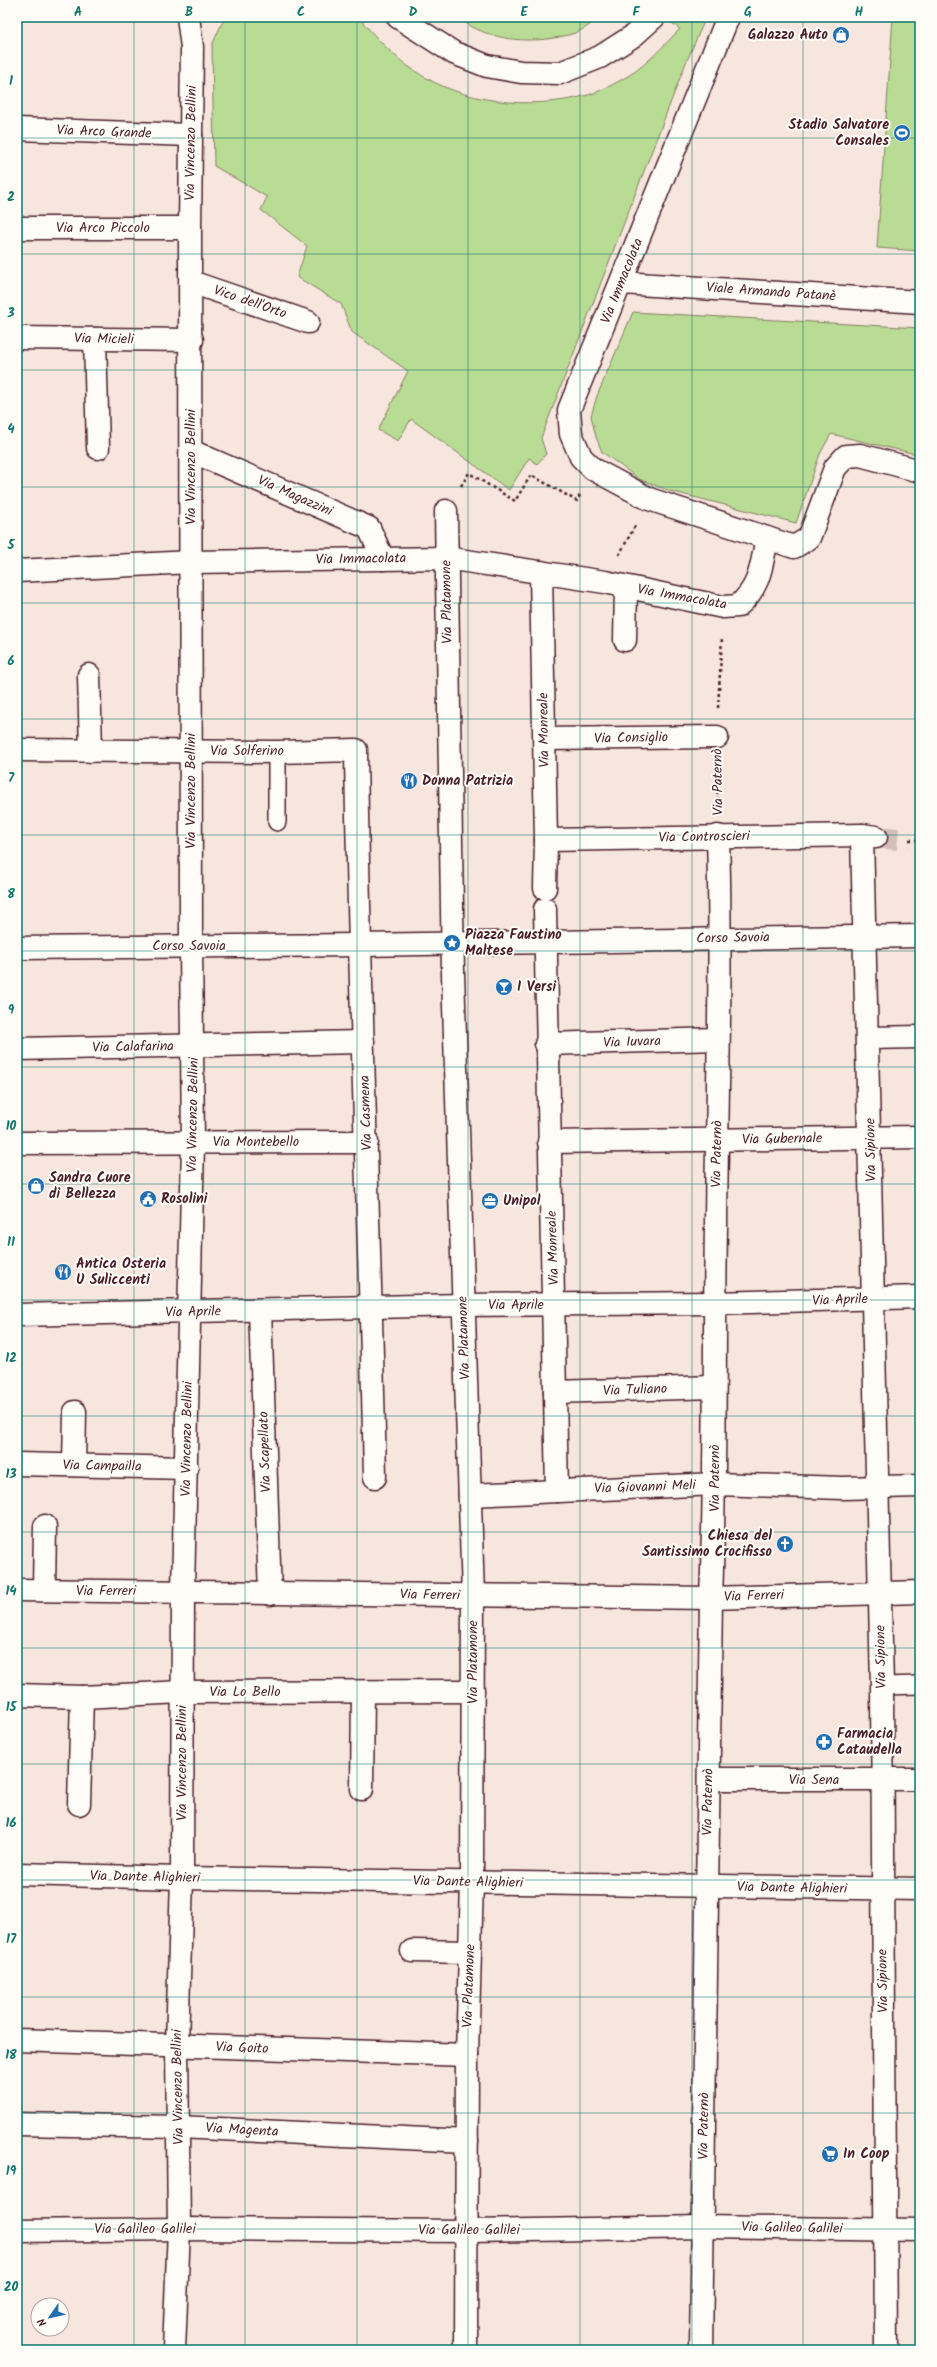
<svg xmlns="http://www.w3.org/2000/svg" width="937" height="2367" font-family="Kalam,sans-serif">
  <style>
    .green { fill: #b9dc95; stroke: #827e60 }
    .lines { fill: none; stroke-linecap: round; stroke-linejoin: round }
    .street-tunnel { stroke: #d4beb9; stroke-width: 22; stroke-dasharray: 22 11; stroke-linecap: butt }
    .lane-casing { stroke: #4a1f2b; stroke-width: 20 }
    .street-casing { stroke: #4a1f2b; stroke-width: 25 }
    .secondary-casing { stroke: #4a1f2b; stroke-width: 25 }
    .path { stroke: #4a1f2b; stroke-width: 2.5; stroke-dasharray: 3 3; stroke-linecap: butt }
    .lane { stroke: #fdfcf7; stroke-width: 17 }
    .street { stroke: #fdfcf7; stroke-width: 22 }
    .secondary { stroke: #fdfcf7; stroke-width: 22 }
    .grid { fill: none; stroke: #0f766e; stroke-width: 1; stroke-opacity: 0.55 }
    .labels { text-anchor: middle; dominant-baseline: central; stroke-width: 4; stroke-linejoin: round; paint-order: stroke }
    .poi-label { font-size: 14px; font-weight: bold; fill: #4a1f2b; stroke: #fdfcf7; text-anchor: start }
    .street-label { font-size: 14px; fill: #4a1f2b; stroke: #fdfcf7 }
    .neatline { fill: none; stroke: #0f766e; stroke-width: 1.5 }
    .grid-label { font-size: 13px; text-anchor: middle; font-weight: bold; fill: #0f766e }
  </style>
  <rect width="100%" height="100%" fill="#f7e6dd"/>
  <filter id="ink" filterUnits="userSpaceOnUse"><feTurbulence type="fractalNoise" baseFrequency=".025" numOctaves="2"/><feDisplacementMap in="SourceGraphic" scale="8" xChannelSelector="R" yChannelSelector="G"/><feConvolveMatrix kernelMatrix="1 2 1 2 8 2 1 2 1" color-interpolation-filters="sRGB"/></filter>
  <g filter="url(#ink)">
    <g class="green">
      <path d="M227,17H358C375,36 393,57 415,71C461,103 531,110 584,96C598,93 616,83 628,76C648,64 664,45 680,29L664,17H706L685,65L541,438L546,454L537,464L529,458L509,490L411,419L398,441L378,430L408,371L352,332L341,304L297,277L307,246L261,210L267,197L214,166L212,45L222,23Z"/>
      <path d="M458,17H601C593,22 584,30 575,33C538,45 488,43 458,17Z"/>
      <path d="M893,17H920V251L877,248Z"/>
      <path d="M633,312L920,328V455L831,434L820,454L796,523L670,491L639,479L602,452L596,437L591,416L597,396Z"/>
    </g>
    <g class="lines">
      <path class="street-tunnel" d="M876,837L909,840"/>
      <g class="lane-casing">
        <g id="lane">
          <path d="M277,752V822"/>
          <path d="M882,1686L920,1685"/>
        </g>
      </g>
      <g class="street-casing">
        <g id="street">
          <path d="M17,129L191,135"/>
          <path d="M17,228H190"/>
          <path d="M191,282L308,322"/>
          <path d="M622,283L920,302"/>
          <path d="M17,338L192,340"/>
          <path d="M95,339L98,448"/>
          <path d="M446,511L453,974L473,1596L472,1883L467,2055L466,2350"/>
          <path d="M767,538L794,547L809,538L835,468L846,456L860,455L920,471"/>
          <path d="M625,640L626,587"/>
          <path d="M89,675L91,751"/>
          <path d="M545,739L717,737"/>
          <path d="M17,750L277,752L356,750C359,992 370,1234 375,1477"/>
          <path d="M862,835L876,837"/>
          <path d="M545,888L546,840"/>
          <path d="M545,909C548,1103 554,1297 557,1491"/>
          <path d="M17,948L359,945L920,936"/>
          <path d="M868,1038L920,1037"/>
          <path d="M546,1044L718,1039"/>
          <path d="M17,1049L363,1042"/>
          <path d="M549,1142L920,1137"/>
          <path d="M17,1143L367,1142"/>
          <path d="M260,1310L270,1594"/>
          <path d="M17,1315L463,1305L715,1303L920,1297"/>
          <path d="M555,1392L714,1387"/>
          <path d="M17,1464L187,1468"/>
          <path d="M74,1465L75,1412"/>
          <path d="M470,1495L716,1484L843,1488L920,1486"/>
          <path d="M17,1590L711,1598L920,1592"/>
          <path d="M44,1590L45,1526"/>
          <path d="M17,1695L82,1697L182,1692L473,1691"/>
          <path d="M709,1779H920"/>
          <path d="M362,1789L363,1692"/>
          <path d="M79,1804L82,1697"/>
          <path d="M182,1878L920,1889"/>
          <path d="M412,1951L470,1952"/>
          <path d="M17,2040L467,2055"/>
          <path d="M17,2124L179,2127L467,2141"/>
          <path d="M179,2229L468,2231L703,2227L920,2230"/>
          <path d="M701,2350L711,1598C716,1474 714,1350 716,1226C717,1096 722,966 718,836"/>
        </g>
      </g>
      <g class="secondary-casing">
        <g id="secondary">
          <path d="M398,17L454,53L487,66L521,72L560,73L600,57L633,36L654,17"/>
          <path d="M191,451L369,528L383,559"/>
          <path d="M17,571L191,562L446,558L605,582L723,607L738,606C761,586 761,566 767,538L649,499L593,469L581,457L571,434L569,410L728,17"/>
          <path d="M541,572L546,840L862,835L882,1686L886,2350"/>
          <path d="M17,1874L182,1878"/>
          <path d="M17,2231L179,2229"/>
          <path d="M174,2350L179,2229L177,2045L182,1878L183,1591L193,1143L191,946L190,228L192,47L188,17"/>
        </g>
      </g>
      <g class="path">
        <path d="M461,486L469,473L515,501L531,475L577,501L580,495"/>
        <path d="M619,555L635,526"/>
        <path d="M718,708L722,637"/>
        <path d="M717,767L718,808"/>
        <path d="M909,840H920"/>
      </g>
      <use href="#lane" class="lane"/>
      <use href="#street" class="street"/>
      <use href="#secondary" class="secondary"/>
    </g>
  </g>
  <path class="grid" d="M134,17V2350M245,17V2350M357,17V2350M468,17V2350M580,17V2350M692,17V2350M803,17V2350M17,138H920M17,254H920M17,370H920M17,487H920M17,603H920M17,719H920M17,835H920M17,951H920M17,1067H920M17,1184H920M17,1300H920M17,1416H920M17,1532H920M17,1648H920M17,1764H920M17,1880H920M17,1997H920M17,2113H920M17,2229H920"/>
  <defs>
    <g id="shop-disc" transform="scale(0.9)"><circle r="9.5" fill="#1f6fb2" stroke="#fdfcf7"/><path d="M-5-2.5h2.3a2.7 3.5 0 0 1 5.4 0H5L5.5 6h-11ZM-1.5-2.5h3a1.5 2.3 0 0 0-3 0Z" fill="#fff"/></g>
    <g id="stadium-disc" transform="scale(0.9)"><circle r="9.5" fill="#1f6fb2" stroke="#fdfcf7"/><path d="M0-5a6.5 5 0 1 0 0 10a6.5 5 0 1 0 0-10ZM-3.5-1.8h7v3.6h-7Z" fill="#fff"/></g>
    <g id="restaurant-disc" transform="scale(0.9)"><circle r="9.5" fill="#1f6fb2" stroke="#fdfcf7"/><path d="M-5-6h1v4h1v-4h1v4h1v-4h1v5L-1.5 .5V6h-2V.5L-5-1ZM5-6V6H3V1.5H1.5Q1.5-4 5-6Z" fill="#fff"/></g>
    <g id="sight-disc" transform="scale(0.9)"><circle r="9.5" fill="#1f6fb2" stroke="#fdfcf7"/><path d="M0-6L1.8-2.2L6-1.7L2.9 1.2L3.7 5.4L0 3.3L-3.7 5.4L-2.9 1.2L-6-1.7L-1.8-2.2Z" fill="#fff"/></g>
    <g id="bar-disc" transform="scale(0.9)"><circle r="9.5" fill="#1f6fb2" stroke="#fdfcf7"/><path d="M-6-5H6L.8 .8V4.5H3.5V6h-7V4.5H-.8V.8Z" fill="#fff"/></g>
    <g id="civic-disc" transform="scale(0.9)"><circle r="9.5" fill="#1f6fb2" stroke="#fdfcf7"/><path d="M-.6-6.5H3V-4.5H.6V-3L4-1V1h2V6H-6V1h2V-1L-.6-3ZM-1.2 2.5V6h2.4V2.5Z" fill="#fff"/></g>
    <g id="office-disc" transform="scale(0.9)"><circle r="9.5" fill="#1f6fb2" stroke="#fdfcf7"/><path d="M-6-3h4V-5.5h4V-3h4V5H-6ZM-1-4.5V-3h2v-1.5ZM-6 0V1H6V0Z" fill="#fff"/></g>
    <g id="church-disc" transform="scale(0.9)"><circle r="9.5" fill="#1f6fb2" stroke="#fdfcf7"/><path d="M-1.2-6h2.4v3.5h3.3v2.4h-3.3V6h-2.4V-.1h-3.3v-2.4h3.3Z" fill="#fff"/></g>
    <g id="pharmacy-disc" transform="scale(0.9)"><circle r="9.5" fill="#1f6fb2" stroke="#fdfcf7"/><path d="M-2-6h4v4h4v4h-4v4h-4v-4h-4v-4h4Z" fill="#fff"/></g>
    <g id="supermarket-disc" transform="scale(0.9)"><circle r="9.5" fill="#1f6fb2" stroke="#fdfcf7"/><path d="M-6-5.5h2.5l.6 2H6L4.5 2H-2.5L-4.4-4H-6ZM-1.5 3.2a1.3 1.3 0 1 0 .1 0ZM3 3.2a1.3 1.3 0 1 0 .1 0Z" fill="#fff"/></g>
  </defs>
  <g fill-rule="evenodd">
    <use href="#shop-disc" x="841" y="35"/>
    <use href="#stadium-disc" x="902" y="133"/>
    <use href="#restaurant-disc" x="409" y="781"/>
    <use href="#sight-disc" x="452" y="943"/>
    <use href="#bar-disc" x="504" y="987"/>
    <use href="#shop-disc" x="36" y="1186"/>
    <use href="#civic-disc" x="148" y="1199"/>
    <use href="#office-disc" x="490" y="1201"/>
    <use href="#restaurant-disc" x="63" y="1272"/>
    <use href="#church-disc" x="785" y="1544"/>
    <use href="#pharmacy-disc" x="824" y="1742"/>
    <use href="#supermarket-disc" x="830" y="2154"/>
  </g>
  <g class="labels">
    <g class="poi-label">
      <text x="828" y="35" text-anchor="end">Galazzo Auto</text>
      <text x="889" y="125" text-anchor="end">Stadio Salvatore<tspan x="889" dy="16">Consales</tspan></text>
      <text x="422" y="781">Donna Patrizia</text>
      <text x="465" y="935">Piazza Faustino<tspan x="465" dy="16">Maltese</tspan></text>
      <text x="517" y="987">I Versi</text>
      <text x="49" y="1178">Sandra Cuore<tspan x="49" dy="16">di Bellezza</tspan></text>
      <text x="161" y="1199">Rosolini</text>
      <text x="503" y="1201">Unipol</text>
      <text x="76" y="1264">Antica Osteria<tspan x="76" dy="16">U Suliccenti</tspan></text>
      <text x="772" y="1536" text-anchor="end">Chiesa del<tspan x="772" dy="16">Santissimo Crocifisso</tspan></text>
      <text x="837" y="1734">Farmacia<tspan x="837" dy="16">Cataudella</tspan></text>
      <text x="843" y="2154">In Coop</text>
    </g>
    <g class="street-label">
      <text transform="translate(104 132) rotate(2)">Via Arco Grande</text>
      <text transform="translate(191 143) rotate(-89)">Via Vincenzo Bellini</text>
      <text x="103" y="228">Via Arco Piccolo</text>
      <text transform="translate(622 281) rotate(-68)">Via Immacolata</text>
      <text transform="translate(771 292) rotate(4)">Viale Armando Patanè</text>
      <text transform="translate(250 302) rotate(19)">Vico dell'Orto</text>
      <text transform="translate(104 339) rotate(1)">Via Micieli</text>
      <text transform="translate(191 467) rotate(-90)">Via Vincenzo Bellini</text>
      <text transform="translate(295 496) rotate(24)">Via Magazzini</text>
      <text transform="translate(361 559) rotate(-1)">Via Immacolata</text>
      <text transform="translate(682 597) rotate(10)">Via Immacolata</text>
      <text transform="translate(447 602) rotate(-91)">Via Platamone</text>
      <text transform="translate(544 730) rotate(-91)">Via Monreale</text>
      <text transform="translate(631 738) rotate(-1)">Via Consiglio</text>
      <text x="247" y="751">Via Solferino</text>
      <text transform="translate(718 782) rotate(-91)">Via Paternò</text>
      <text transform="translate(191 791) rotate(-90)">Via Vincenzo Bellini</text>
      <text transform="translate(704 837) rotate(-1)">Via Controscieri</text>
      <text transform="translate(733 938) rotate(-1)">Corso Savoia</text>
      <text x="189" y="946">Corso Savoia</text>
      <text transform="translate(632 1042) rotate(-2)">Via Iuvara</text>
      <text transform="translate(133 1047) rotate(-1)">Via Calafarina</text>
      <text transform="translate(366 1113) rotate(-92)">Via Casmena</text>
      <text transform="translate(193 1115) rotate(-89)">Via Vincenzo Bellini</text>
      <text transform="translate(782 1139) rotate(-1)">Via Gubernale</text>
      <text x="256" y="1142">Via Montebello</text>
      <text transform="translate(871 1150) rotate(-91)">Via Sipione</text>
      <text transform="translate(717 1154) rotate(-89)">Via Paternò</text>
      <text transform="translate(553 1248) rotate(-92)">Via Monreale</text>
      <text transform="translate(840 1300) rotate(-2)">Via Aprile</text>
      <text x="516" y="1305">Via Aprile</text>
      <text transform="translate(193 1312) rotate(-1)">Via Aprile</text>
      <text transform="translate(464 1338) rotate(-92)">Via Platamone</text>
      <text transform="translate(635 1390) rotate(-2)">Via Tuliano</text>
      <text transform="translate(187 1439) rotate(-89)">Via Vincenzo Bellini</text>
      <text transform="translate(265 1452) rotate(-92)">Via Scapellato</text>
      <text transform="translate(102 1466) rotate(1)">Via Campailla</text>
      <text transform="translate(715 1478) rotate(-90)">Via Paternò</text>
      <text transform="translate(645 1487) rotate(-2)">Via Giovanni Meli</text>
      <text x="106" y="1591">Via Ferreri</text>
      <text transform="translate(430 1595) rotate(1)">Via Ferreri</text>
      <text transform="translate(754 1596) rotate(-2)">Via Ferreri</text>
      <text transform="translate(881 1657) rotate(-91)">Via Sipione</text>
      <text transform="translate(473 1662) rotate(-90)">Via Platamone</text>
      <text x="245" y="1692">Via Lo Bello</text>
      <text transform="translate(182 1763) rotate(-90)">Via Vincenzo Bellini</text>
      <text x="814" y="1780">Via Sena</text>
      <text transform="translate(708 1802) rotate(-89)">Via Paternò</text>
      <text transform="translate(145 1877) rotate(1)">Via Dante Alighieri</text>
      <text transform="translate(468 1882) rotate(1)">Via Dante Alighieri</text>
      <text transform="translate(792 1888) rotate(1)">Via Dante Alighieri</text>
      <text transform="translate(883 1981) rotate(-91)">Via Sipione</text>
      <text transform="translate(469 1986) rotate(-88)">Via Platamone</text>
      <text transform="translate(242 2048) rotate(2)">Via Goito</text>
      <text transform="translate(178 2087) rotate(-91)">Via Vincenzo Bellini</text>
      <text transform="translate(704 2126) rotate(-89)">Via Paternò</text>
      <text transform="translate(242 2130) rotate(3)">Via Magenta</text>
      <text transform="translate(792 2228) rotate(1)">Via Galileo Galilei</text>
      <text x="145" y="2229">Via Galileo Galilei</text>
      <text x="469" y="2230">Via Galileo Galilei</text>
    </g>
  </g>
  <rect width="937" height="2367" fill="none" stroke="#fdfcf7" stroke-width="44"/>
  <g transform="translate(50 2317) rotate(236)"><circle r="19" fill="#fdfcf7" stroke="#b5a4a5"/>
  <path d="M0-3L7 15L0 10L-7 15Z" fill="#1f6fb2"/>
  <text y="-6" font-size="11" font-weight="bold" text-anchor="middle" fill="#4a1f2b">N</text>
  </g>
  <rect x="22" y="22" width="893" height="2323" class="neatline"/>
  <g class="grid-label">
    <text x="78" y="16">A</text>
    <text x="189" y="16">B</text>
    <text x="301" y="16">C</text>
    <text x="413" y="16">D</text>
    <text x="524" y="16">E</text>
    <text x="636" y="16">F</text>
    <text x="748" y="16">G</text>
    <text x="859" y="16">H</text>
    <text x="11" y="85">1</text>
    <text x="11" y="201">2</text>
    <text x="11" y="317">3</text>
    <text x="11" y="433">4</text>
    <text x="11" y="549">5</text>
    <text x="11" y="665">6</text>
    <text x="11" y="782">7</text>
    <text x="11" y="898">8</text>
    <text x="11" y="1014">9</text>
    <text x="11" y="1130">10</text>
    <text x="11" y="1246">11</text>
    <text x="11" y="1362">12</text>
    <text x="11" y="1478">13</text>
    <text x="11" y="1595">14</text>
    <text x="11" y="1711">15</text>
    <text x="11" y="1827">16</text>
    <text x="11" y="1943">17</text>
    <text x="11" y="2059">18</text>
    <text x="11" y="2175">19</text>
    <text x="11" y="2291">20</text>
  </g>
</svg>
